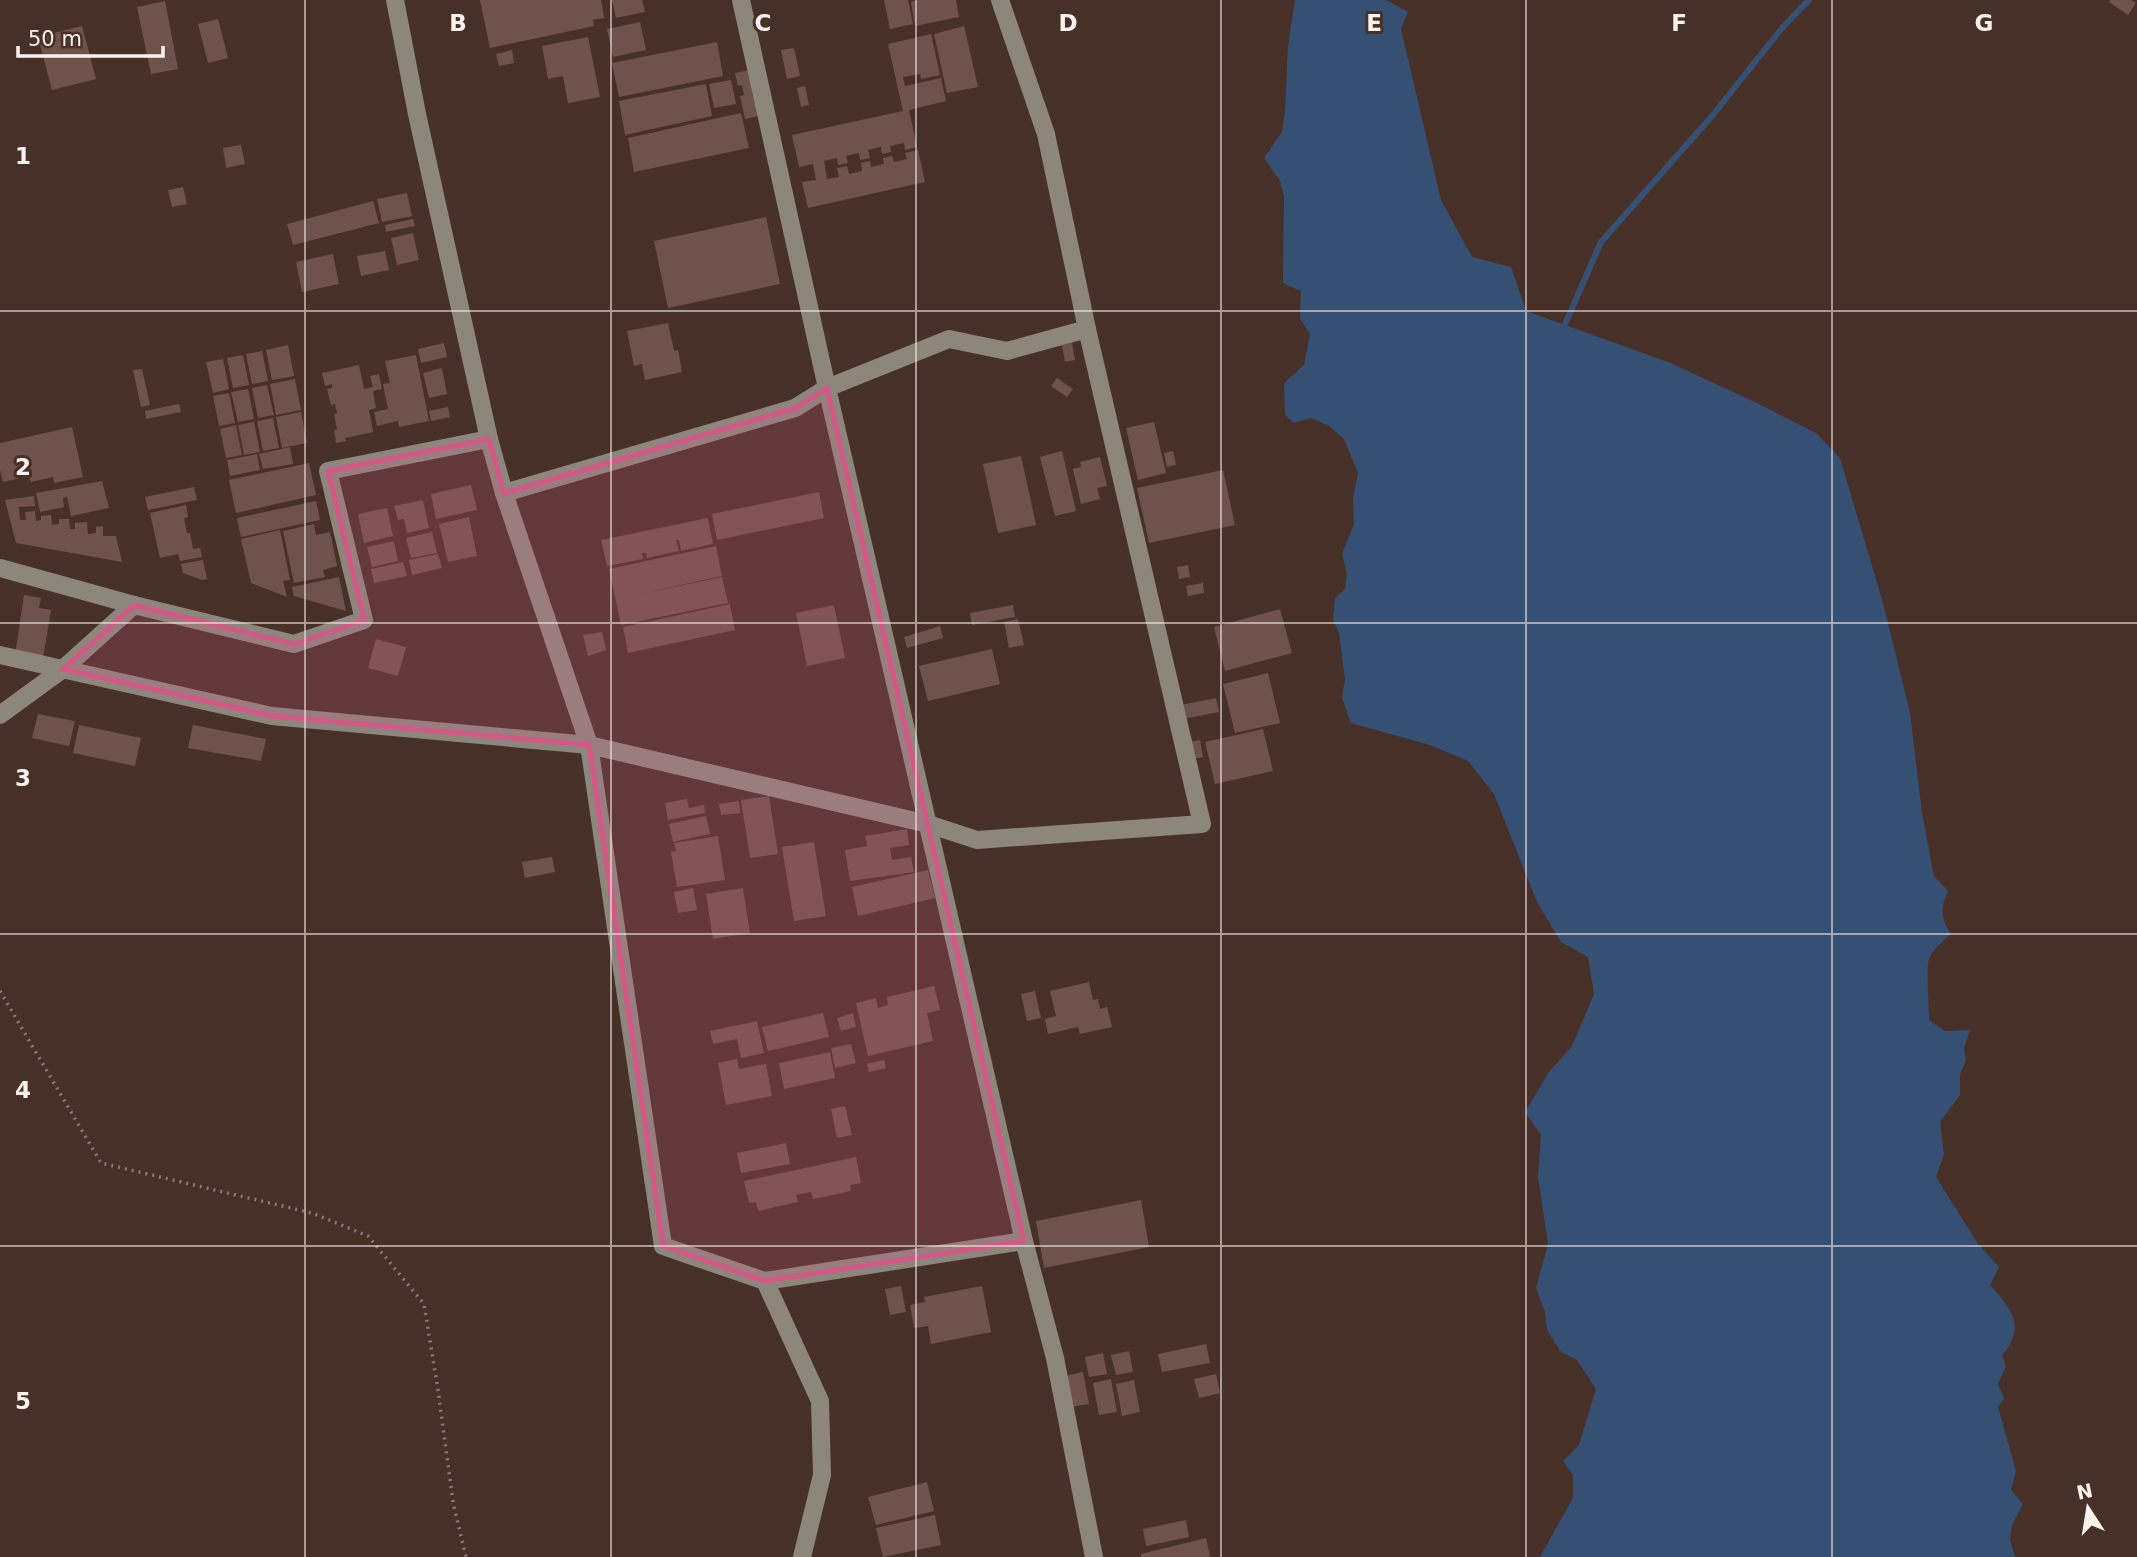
<svg xmlns="http://www.w3.org/2000/svg" width="2137" height="1557" font-family="'DejaVu Sans',sans-serif">
  <style>
    .water { fill: #365074 }
    .lines { fill: none; stroke-linecap: round; stroke-linejoin: round }
    .stream { stroke: #365074; stroke-width: 6 }
    .building { fill: #6d534b }
    .path { stroke: #8c7973; stroke-width: 3.5; stroke-dasharray: 2 5; stroke-linecap: butt }
    .minor { stroke: #8d867d; stroke-width: 18 }
    .marked { fill: #d45987; fill-opacity: 0.2; stroke: #d45987; stroke-width: 5; stroke-linejoin: round }
    .grid { fill: none; stroke: #fef2ee; stroke-width: 2; stroke-opacity: 0.55 }
    .grid-label { font-size: 23px; text-anchor: middle; font-weight: bold; fill: #fef2ee; stroke: #473028; stroke-width: 6; stroke-linejoin: round; paint-order: stroke }
  </style>
  <rect width="100%" height="100%" fill="#473028"/>
  <path class="water" d="M1295,0H1386L1408,12L1401,29L1441,200L1472,257L1511,267L1526,311L1668,362L1755,402L1816,433L1840,458L1883,603L1910,713L1922,813L1934,876L1948,891C1940,908 1941,919 1951,934C1943,941 1933,949 1929,959C1926,964 1929,1009 1929,1020L1945,1031L1970,1030L1964,1048L1966,1060L1960,1074V1095L1940,1122L1944,1155L1936,1177L1978,1244L1999,1267L1990,1285C2011,1308 2027,1327 2002,1355L2006,1366L1998,1384L2004,1398L1998,1407L2016,1471L2011,1490L2023,1504L2012,1525L2010,1540L2015,1557H1540L1573,1498V1475L1563,1461L1579,1445L1596,1389L1577,1360L1561,1352L1547,1330L1545,1312L1536,1288L1548,1244L1538,1176L1541,1135L1525,1112L1549,1072L1572,1046L1594,994L1588,957L1561,942L1537,902L1494,794L1468,761L1430,745L1351,723L1342,698L1345,679L1339,633L1333,619L1335,598L1345,589L1347,573L1342,554L1354,524L1353,498L1358,473L1344,439L1329,426L1311,418L1294,423L1285,415L1284,383L1304,365L1310,334L1300,319L1301,291L1283,283L1284,196L1280,181L1264,158L1282,132L1285,111L1288,46Z"/>
  <g class="lines">
    <path class="stream" d="M1563,329L1601,242L1712,116L1782,28L1809,0"/>
  </g>
  <g class="building">
    <path d="M480,0H601L604,18L593,20L594,26L490,48Z"/>
    <path d="M612,0H642L645,12L616,18Z"/>
    <path d="M884,0H908L913,24L890,29Z"/>
    <path d="M918,0H956L959,17L915,26L911,2Z"/>
    <path d="M2110,0H2131L2136,3L2128,15L2109,2Z"/>
    <path d="M165,1L178,69L151,74L137,7Z"/>
    <path d="M218,19L228,58L208,63L198,24Z"/>
    <path d="M640,22L646,50L613,57L607,29Z"/>
    <path d="M82,26L96,79L52,90L38,37Z"/>
    <path d="M964,26L978,87L947,93L934,34Z"/>
    <path d="M931,34L940,75L921,79L920,74L903,77L905,86L941,78L946,101L909,110L917,147L905,150L904,143L890,146L891,152L882,154L881,147L868,150L870,158L860,160L859,153L846,156L848,163L838,165L837,158L824,161L827,179L839,177L837,168L847,166L849,174L862,171L861,163L870,161L871,167L884,164L883,158L892,156L894,162L907,159L905,153L918,150L925,182L808,208L802,182L816,180L813,164L799,167L792,135L903,111L888,44Z"/>
    <path d="M588,37L600,97L568,103L563,76L548,79L542,46Z"/>
    <path d="M717,42L723,76L619,97L612,63Z"/>
    <path d="M794,48L800,76L787,79L781,50Z"/>
    <path d="M512,50L514,63L499,66L496,54Z"/>
    <path d="M749,70L758,116L745,119L740,96L744,95L742,85L738,86L735,73Z"/>
    <path d="M731,80L736,104L714,108L709,84Z"/>
    <path d="M706,84L712,116L625,135L619,101Z"/>
    <path d="M805,86L809,105L801,107L797,88Z"/>
    <path d="M741,113L749,148L634,172L628,138Z"/>
    <path d="M241,145L245,164L226,168L223,148Z"/>
    <path d="M183,187L187,204L172,207L168,190Z"/>
    <path d="M407,193L412,216L382,222L377,199Z"/>
    <path d="M373,201L379,223L293,245L287,224Z"/>
    <path d="M766,217L780,284L668,308L654,241Z"/>
    <path d="M413,219L415,226L386,232L385,225Z"/>
    <path d="M413,233L419,260L397,265L391,238Z"/>
    <path d="M385,251L389,270L361,276L357,256Z"/>
    <path d="M333,254L339,284L302,292L296,262Z"/>
    <path d="M668,323L674,351L678,350L682,372L645,380L642,364L634,366L627,331Z"/>
    <path d="M444,343L447,357L421,363L418,349Z"/>
    <path d="M1072,343L1075,360L1065,362L1062,345Z"/>
    <path d="M288,345L294,376L272,380L266,350Z"/>
    <path d="M262,351L268,381L252,384L246,354Z"/>
    <path d="M243,355L249,385L233,388L227,358Z"/>
    <path d="M416,355L429,421L399,427L398,421L377,426L374,412L388,409L383,384L390,383L385,361Z"/>
    <path d="M223,359L229,389L213,393L206,362Z"/>
    <path d="M359,365L364,389L373,387L370,376L379,374L382,389L373,391L376,408L369,410L373,432L345,438L346,441L336,443L334,430H337L334,414L337,413L335,404L331,405L327,389L332,388V384L325,386L322,373Z"/>
    <path d="M442,368L447,394L429,398L423,373Z"/>
    <path d="M142,369L150,405L141,407L133,370Z"/>
    <path d="M1057,378L1073,389L1067,397L1051,386Z"/>
    <path d="M295,379L301,410L276,415L270,384Z"/>
    <path d="M267,385L274,415L258,418L252,388Z"/>
    <path d="M248,389L254,419L238,422L231,392Z"/>
    <path d="M229,393L235,423L219,426L213,396Z"/>
    <path d="M179,404L181,412L146,419L145,411Z"/>
    <path d="M448,407L450,417L431,421L429,411Z"/>
    <path d="M301,412L307,443L282,448L276,417Z"/>
    <path d="M273,418L279,448L263,451L257,421Z"/>
    <path d="M254,422L260,452L244,455L238,425Z"/>
    <path d="M1154,422L1166,473L1138,480L1126,428Z"/>
    <path d="M236,425L242,455L226,458L220,429Z"/>
    <path d="M72,427L83,477L54,483L53,477L31,482L29,476L3,482L0,470V443Z"/>
    <path d="M290,447L293,464L263,469L259,454Z"/>
    <path d="M1062,451L1076,511L1055,516L1040,457Z"/>
    <path d="M1173,451L1176,465L1167,467L1164,453Z"/>
    <path d="M257,454L260,470L230,476L227,460Z"/>
    <path d="M1021,456L1036,525L998,533L983,464Z"/>
    <path d="M1100,457L1107,486L1097,488L1100,499L1081,504L1073,469L1081,467L1080,462Z"/>
    <path d="M309,463L316,495L236,513L229,480Z"/>
    <path d="M1223,470L1235,525L1149,543L1137,488Z"/>
    <path d="M102,481L109,508L71,516L67,497L63,498L64,507L40,512L36,493Z"/>
    <path d="M471,485L477,510L436,519L431,494Z"/>
    <path d="M194,487L197,500L148,510L145,497Z"/>
    <path d="M819,492L824,518L717,540L712,514Z"/>
    <path d="M34,496L35,506L19,507L20,520H26L25,512L35,511L36,521L41,520V516L51,515L52,525L59,524V519H69L70,529H75V523L87,522L88,534L96,533V527L103,526V536H116L122,562L16,543L5,500Z"/>
    <path d="M423,500L429,528L407,533L404,519L398,520L394,506Z"/>
    <path d="M316,501L320,520L241,537L237,518Z"/>
    <path d="M186,505L188,517L184,518L187,533H190L193,549L200,548L202,557L180,561L178,554L160,558L150,513Z"/>
    <path d="M387,508L393,536L364,543L358,514Z"/>
    <path d="M469,517L477,556L448,562L439,524Z"/>
    <path d="M708,518L713,544L681,551L679,540H676L679,551L647,558L646,553H642L643,559L607,566L601,540Z"/>
    <path d="M314,524L316,535L330,532L337,566L323,570L325,577L294,583L283,531Z"/>
    <path d="M280,530L290,580L283,581L287,597L251,583L241,539Z"/>
    <path d="M432,532L437,553L411,558L406,538Z"/>
    <path d="M394,541L398,561L372,567L367,547Z"/>
    <path d="M716,546L722,576L635,595L722,577L728,603L621,625L609,569Z"/>
    <path d="M438,554L442,568L412,575L409,560Z"/>
    <path d="M203,560L207,579L202,580L183,573L181,564Z"/>
    <path d="M403,562L407,576L374,583L371,569Z"/>
    <path d="M1188,565L1190,577L1179,579L1177,567Z"/>
    <path d="M339,577L346,611L294,596L292,587Z"/>
    <path d="M1203,583L1204,593L1188,596L1186,586Z"/>
    <path d="M24,595L41,598L39,608L51,610L43,658L15,655Z"/>
    <path d="M730,604L735,630L628,653L623,627Z"/>
    <path d="M834,605L845,658L807,666L796,613Z"/>
    <path d="M1013,605L1015,617L972,625L970,613Z"/>
    <path d="M1280,609L1292,653L1225,671L1214,627Z"/>
    <path d="M1018,619L1024,645L1009,648L1004,622Z"/>
    <path d="M940,626L943,638L907,648L904,637Z"/>
    <path d="M602,632L606,650L588,656L583,635Z"/>
    <path d="M376,639L406,647L398,676L368,668Z"/>
    <path d="M992,649L1000,684L928,701L919,666Z"/>
    <path d="M1268,673L1280,723L1235,733L1223,684Z"/>
    <path d="M1216,698L1219,712L1183,719L1181,705Z"/>
    <path d="M38,714L75,721L69,746L32,738Z"/>
    <path d="M79,725L141,738L135,766L73,753Z"/>
    <path d="M193,725L266,739L261,761L188,748Z"/>
    <path d="M1263,729L1273,771L1215,784L1205,742Z"/>
    <path d="M1200,740L1203,757L1192,759L1189,742Z"/>
    <path d="M769,796L778,854L750,858L741,800Z"/>
    <path d="M687,799L689,808L704,805L705,813L668,820L665,803Z"/>
    <path d="M739,801L740,813L721,815L719,804Z"/>
    <path d="M706,816L710,834L673,842L669,824Z"/>
    <path d="M907,829L909,845L890,848L892,860L911,857L914,872L850,881L845,850L867,846L865,836Z"/>
    <path d="M718,836L725,880L677,887L671,852L676,851L674,843Z"/>
    <path d="M814,842L826,916L794,921L782,847Z"/>
    <path d="M552,857L555,872L525,878L522,862Z"/>
    <path d="M928,870L935,898L858,916L852,887Z"/>
    <path d="M693,888L697,910L678,913L674,892Z"/>
    <path d="M743,888L750,933L713,939L706,894Z"/>
    <path d="M1089,982L1093,1000L1098,999L1100,1009L1107,1007L1112,1027L1080,1034L1078,1027L1048,1034L1045,1019L1056,1016L1050,991Z"/>
    <path d="M934,986L940,1010L927,1013L933,1041L868,1056L856,1003L876,998L878,1008L888,1005L887,997Z"/>
    <path d="M1035,991L1041,1018L1027,1021L1021,994Z"/>
    <path d="M823,1013L829,1037L768,1051L762,1027Z"/>
    <path d="M853,1013L856,1027L841,1031L837,1018Z"/>
    <path d="M757,1021L764,1053L741,1058L737,1039L713,1044L710,1031Z"/>
    <path d="M851,1044L856,1063L835,1068L831,1048Z"/>
    <path d="M830,1052L835,1078L784,1089L779,1063Z"/>
    <path d="M737,1059L739,1069L766,1064L772,1096L726,1105L718,1063Z"/>
    <path d="M884,1060L886,1068L869,1072L867,1064Z"/>
    <path d="M845,1106L852,1135L837,1138L831,1109Z"/>
    <path d="M786,1143L790,1164L741,1173L737,1153Z"/>
    <path d="M856,1157L861,1183L850,1185L851,1191L813,1199L811,1192L796,1195L798,1202L758,1211L756,1202L749,1203L744,1181Z"/>
    <path d="M1141,1200L1149,1247L1044,1268L1036,1221Z"/>
    <path d="M901,1286L906,1312L890,1315L885,1289Z"/>
    <path d="M982,1286L991,1332L931,1344L928,1326L914,1328L910,1305L925,1302L924,1297Z"/>
    <path d="M1206,1344L1210,1363L1162,1372L1158,1354Z"/>
    <path d="M1129,1351L1133,1372L1116,1375L1111,1355Z"/>
    <path d="M1103,1353L1107,1374L1089,1377L1085,1357Z"/>
    <path d="M1083,1372L1089,1404L1071,1407L1065,1376Z"/>
    <path d="M1216,1374L1220,1393L1199,1398L1194,1379Z"/>
    <path d="M1111,1379L1117,1412L1099,1415L1093,1383Z"/>
    <path d="M1134,1380L1140,1412L1122,1416L1116,1384Z"/>
    <path d="M927,1482L934,1511L876,1525L868,1497Z"/>
    <path d="M935,1515L941,1545L883,1557L876,1528Z"/>
    <path d="M1186,1520L1189,1537L1146,1546L1143,1529Z"/>
    <path d="M1206,1538L1210,1557H1141V1554Z"/>
  </g>
  <g class="lines">
    <path class="path" d="M0,991L101,1163L312,1213L368,1236L424,1304L438,1390L453,1502L466,1557"/>
    <g class="minor">
      <path d="M395,0L417,114L489,439L504,493L589,745L663,1246L765,1281L820,1401L822,1475L802,1557"/>
      <path d="M741,0L827,388L1024,1241L1055,1358L1094,1557"/>
      <path d="M504,493L795,408L827,388L949,339L1007,351L1087,329"/>
      <path d="M0,568L134,605L294,644L364,620L328,471L489,439"/>
      <path d="M0,655L272,716L589,745L928,824L977,840L1202,824L1087,329L1046,134L1000,0"/>
      <path d="M0,715L63,669L134,605"/>
      <path d="M765,1281L1024,1241"/>
    </g>
  </g>
  <path class="marked" d="M827,388L1024,1241L765,1281L663,1246L589,745L272,716L63,669L134,605L294,644L364,620L328,471L489,439L504,493L795,408Z"/>
  <path class="grid" d="M305,0V1557M611,0V1557M916,0V1557M1221,0V1557M1526,0V1557M1832,0V1557M0,311H2137M0,623H2137M0,934H2137M0,1246H2137"/>
  <g class="grid-label">
    <text x="458" y="31">B</text>
    <text x="763" y="31">C</text>
    <text x="1068" y="31">D</text>
    <text x="1374" y="31">E</text>
    <text x="1679" y="31">F</text>
    <text x="1984" y="31">G</text>
    <text x="23" y="164">1</text>
    <text x="23" y="475">2</text>
    <text x="23" y="786">3</text>
    <text x="23" y="1098">4</text>
    <text x="23" y="1409">5</text>
  </g>
  <g transform="translate(2088 1508) rotate(348)" stroke="#473028" stroke-width="5" paint-order="stroke">
  <path d="M0-5L12 26L0 18L-12 26Z" fill="#fef2ee"/>
  <text y="-10" font-size="19" font-weight="bold" text-anchor="middle" fill="#fef2ee">N</text>
  </g>
  <path d="M18 46v10h145v-10" fill="none" stroke="#fef2ee" stroke-width="3.5"/>
  <text x="28" y="46" font-size="21" fill="#fef2ee" stroke="#473028" stroke-width="5" paint-order="stroke">50 m</text>
</svg>
